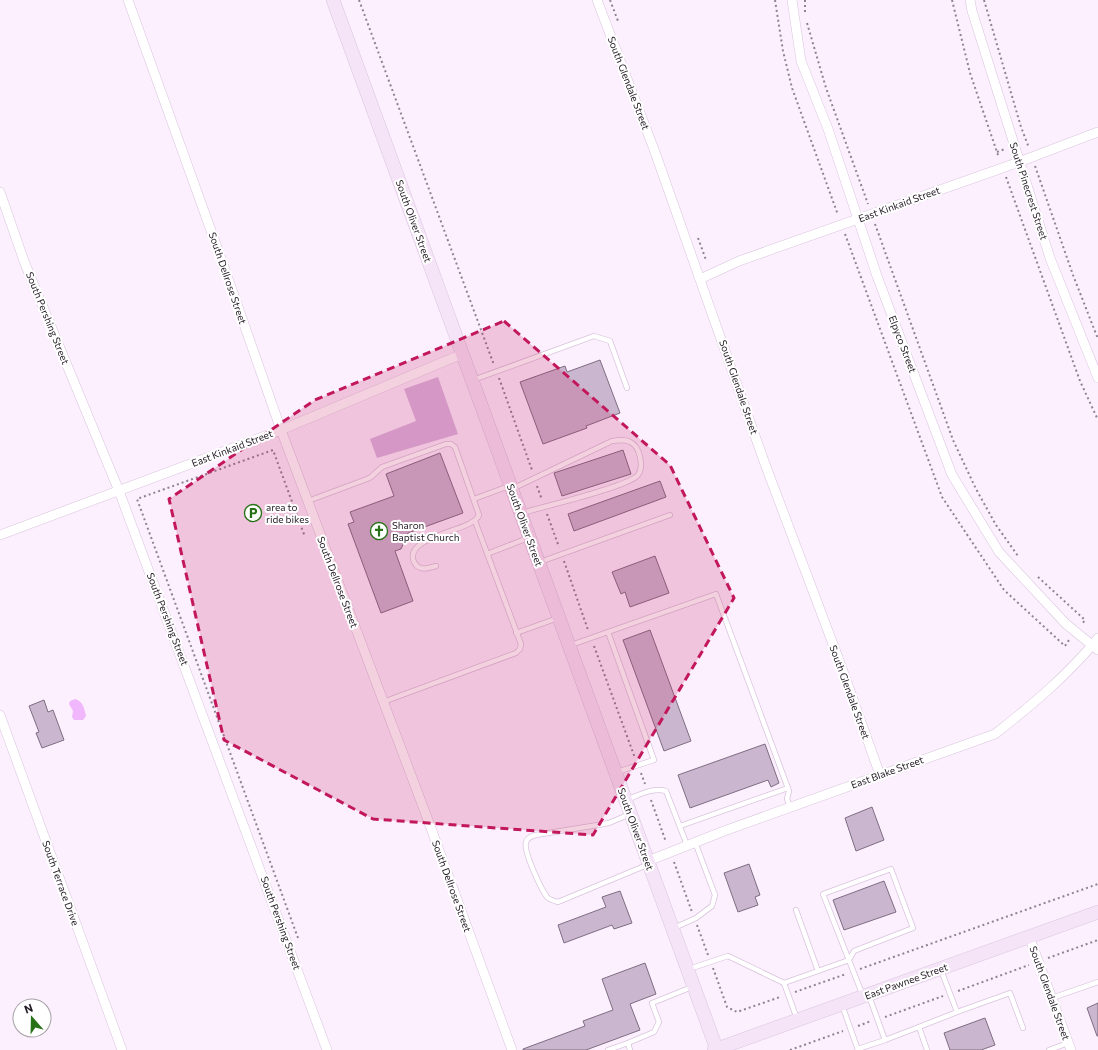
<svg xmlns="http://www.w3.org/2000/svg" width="1098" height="1050" font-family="Commissioner,sans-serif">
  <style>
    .green { fill: #dab8e1 }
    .water { fill: #f1b7fc }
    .building { fill: #cab6ce; stroke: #7f6d83 }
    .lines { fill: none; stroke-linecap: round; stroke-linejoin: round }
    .lane-casing { stroke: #d9c4dd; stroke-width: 6 }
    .street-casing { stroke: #d9c4dd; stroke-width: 10 }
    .secondary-casing { stroke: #d9c4dd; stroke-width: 14 }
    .path { stroke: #8e8490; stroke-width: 2; stroke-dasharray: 2 3; stroke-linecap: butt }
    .lane { stroke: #fff; stroke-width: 4.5 }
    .street { stroke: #fff; stroke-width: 9 }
    .secondary { stroke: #f5e4f8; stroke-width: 13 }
    .marked { fill: #c2185b; fill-opacity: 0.2; stroke: #c2185b; stroke-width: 3; stroke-dasharray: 8 5; stroke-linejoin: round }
    .labels { text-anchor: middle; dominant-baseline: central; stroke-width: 4; stroke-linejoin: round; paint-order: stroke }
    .street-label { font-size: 10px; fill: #221a23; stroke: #fff }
    .poi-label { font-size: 10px; fill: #221a23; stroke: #fff; text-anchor: start }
  </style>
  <rect width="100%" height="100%" fill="#fceffe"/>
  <path class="green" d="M438,377L458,434L377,458L370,439L416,421L404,389Z"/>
  <path class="water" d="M75,699C83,701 84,708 86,716L83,720H74L72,717L73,711L69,704L70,701Z"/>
  <g class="building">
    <path d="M600,360L620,413L586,426L587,428L543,444L520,382L565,366L567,372Z"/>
    <path d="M623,450L631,474L562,496L554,473Z"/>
    <path d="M440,453L463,513L408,533L401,549L395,551L413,601L381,613L348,524L354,522L350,512L394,496L386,474Z"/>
    <path d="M660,481L666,497L574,531L568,514Z"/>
    <path d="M655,556L669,593L630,607L625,592L621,594L612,572Z"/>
    <path d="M650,630L691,741L664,751L623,640Z"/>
    <path d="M44,700L48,712L53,710L64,740L42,748L36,733L39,732L29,706Z"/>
    <path d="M765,744L779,783L771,787L768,780L690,808L678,775Z"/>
    <path d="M872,807L884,840L856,851L845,818Z"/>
    <path d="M749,864L760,895L755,897L758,905L738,912L724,873Z"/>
    <path d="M884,881L896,912L844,930L833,900Z"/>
    <path d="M620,891L632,923L614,929L612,925L564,943L558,925L606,907L602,897Z"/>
    <path d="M645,963L656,994L630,1004L640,1030L586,1050H523V1049L585,1026L583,1021L613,1010L602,979Z"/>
    <path d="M1098,1003V1036H1097L1087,1008Z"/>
    <path d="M985,1018L995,1045L981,1050H950L944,1033Z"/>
  </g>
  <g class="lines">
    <g class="lane-casing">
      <g id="lane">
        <path d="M473,380L594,336L610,341L627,388"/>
        <path d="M514,488L612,441C619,440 625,439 630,442C640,446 644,467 638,475C628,487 542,507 522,513"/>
        <path d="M474,499L509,486"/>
        <path d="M308,501L367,479L371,477L382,467L446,444H451L455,447L479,515C474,531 408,535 413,559C414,563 417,567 421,568C426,570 431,567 436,566"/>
        <path d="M487,554L528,538"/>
        <path d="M540,562L670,515"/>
        <path d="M608,632L654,760L617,772"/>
        <path d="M516,633L558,618"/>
        <path d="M571,645L716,594L789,791L787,799L790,807"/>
        <path d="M383,702L516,653L520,649L521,644L475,521"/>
        <path d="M626,800C639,795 653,787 666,791L687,845"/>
        <path d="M630,814L609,823L598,825L536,835C532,836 528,837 526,842C523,851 541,889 547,897C550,900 554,901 558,902L647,865"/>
        <path d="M680,826L788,788"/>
        <path d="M796,910L818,971"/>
        <path d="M674,928L696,918L712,906L715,895L695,842"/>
        <path d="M689,969L728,956L784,983L849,960L854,951L913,928L891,869L823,894L863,996"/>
        <path d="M784,983L797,1019"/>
        <path d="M1052,998L1098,982"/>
        <path d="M842,1005L858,1050"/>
        <path d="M957,1012L1010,993L1023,1028"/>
        <path d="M885,1040L919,1027"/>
        <path d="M858,1049L885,1040L869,996"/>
        <path d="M608,1050L628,1043"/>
        <path d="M630,1050L628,1043L654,1032L659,1022L652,1003L692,987"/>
        <path d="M927,1050L919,1027L957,1012L941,970"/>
        <path d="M1049,1050L1068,1043"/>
      </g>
    </g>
    <g class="street-casing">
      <g id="street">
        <path d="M128,0L223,264L281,430L428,820L512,1050"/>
        <path d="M597,0L655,152L765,464L839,660L880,775"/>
        <path d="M792,0L801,61L828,129L877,276L952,475L999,552L1066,624L1098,650"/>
        <path d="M970,0L972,11L1050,258L1098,378"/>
        <path d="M0,192L24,261L119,491L327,1050"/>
        <path d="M700,279L739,261L1019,162L1098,132"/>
        <path d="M0,535L281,430L462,354"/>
        <path d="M0,715L122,1050"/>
        <path d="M648,861L724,831L995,734C1032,705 1069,674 1098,638"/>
        <path d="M1029,936L1071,1050"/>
      </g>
    </g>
    <g class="secondary-casing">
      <g id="secondary">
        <path d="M333,0L717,1050"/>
        <path d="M714,1050L1098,912"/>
      </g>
    </g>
    <g class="path">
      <path d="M359,0L494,365"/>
      <path d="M610,0L618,21"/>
      <path d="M775,0L783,51L792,88L838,215"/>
      <path d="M805,0V13"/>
      <path d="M952,0L970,73L999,158"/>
      <path d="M984,0L1021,127L1029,148"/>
      <path d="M807,23L826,88L868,204"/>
      <path d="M997,152L1005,149"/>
      <path d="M1035,166L1073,275L1098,339"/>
      <path d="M1006,177L1080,381L1098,420"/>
      <path d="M875,224L953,440L976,489L996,525L1018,556"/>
      <path d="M845,234L942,497L1004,590L1065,646L1069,640"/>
      <path d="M698,238L706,260"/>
      <path d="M499,378L532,470"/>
      <path d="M537,486L542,500"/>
      <path d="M547,514L559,547"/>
      <path d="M564,561L588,630"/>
      <path d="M1038,577L1085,620L1082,624"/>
      <path d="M594,646L635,758"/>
      <path d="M641,773L645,784"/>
      <path d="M651,800L666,842"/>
      <path d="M674,862L692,912"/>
      <path d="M697,925L708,955"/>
      <path d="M298,938L137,499L273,450L305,537"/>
      <path d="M1048,958L1098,940"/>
      <path d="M713,968L727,1007L737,1012L780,997"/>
      <path d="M860,969L1098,884"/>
      <path d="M958,991L1029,965"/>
      <path d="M795,992L846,974"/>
      <path d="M885,1017L943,996"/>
      <path d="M858,1026L871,1021"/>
      <path d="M790,1050L843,1031"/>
    </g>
    <use href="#lane" class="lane"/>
    <use href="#street" class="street"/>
    <use href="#secondary" class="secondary"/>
  </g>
  <path class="marked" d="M504,321L670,465L734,598L593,835L373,819L224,740L169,499L315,400Z"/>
  <defs>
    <g id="parking-ring" transform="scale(0.9)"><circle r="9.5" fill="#fff" stroke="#277217" stroke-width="1.5"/><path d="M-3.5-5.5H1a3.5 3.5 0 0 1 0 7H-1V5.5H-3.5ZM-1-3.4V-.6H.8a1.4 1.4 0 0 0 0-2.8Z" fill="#277217"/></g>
    <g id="church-ring" transform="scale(0.9)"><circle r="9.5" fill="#fff" stroke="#277217" stroke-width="1.5"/><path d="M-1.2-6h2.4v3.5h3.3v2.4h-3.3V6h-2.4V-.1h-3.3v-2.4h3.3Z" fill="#277217"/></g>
  </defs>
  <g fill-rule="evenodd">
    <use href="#parking-ring" x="253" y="513"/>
    <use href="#church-ring" x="379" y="531"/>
  </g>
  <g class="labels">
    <g class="street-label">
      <text transform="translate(629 83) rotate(69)">South Glendale Street</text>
      <text transform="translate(1029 191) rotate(72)">South Pinecrest Street</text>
      <text transform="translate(899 204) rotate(-20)">East Kinkaid Street</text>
      <text transform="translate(414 221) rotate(70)">South Oliver Street</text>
      <text transform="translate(228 278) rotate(71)">South Dellrose Street</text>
      <text transform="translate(48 318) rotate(68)">South Pershing Street</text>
      <text transform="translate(903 344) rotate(69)">Elpyco Street</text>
      <text transform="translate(739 387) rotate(71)">South Glendale Street</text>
      <text transform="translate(232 448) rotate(-21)">East Kinkaid Street</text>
      <text transform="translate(525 525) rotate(70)">South Oliver Street</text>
      <text transform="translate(338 582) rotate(69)">South Dellrose Street</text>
      <text transform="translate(168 619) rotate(69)">South Pershing Street</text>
      <text transform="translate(850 692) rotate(70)">South Glendale Street</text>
      <text transform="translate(887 772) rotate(-20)">East Blake Street</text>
      <text transform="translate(636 829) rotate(70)">South Oliver Street</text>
      <text transform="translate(61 883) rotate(70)">South Terrace Drive</text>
      <text transform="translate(452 886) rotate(70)">South Dellrose Street</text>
      <text transform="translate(281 923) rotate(70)">South Pershing Street</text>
      <text transform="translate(906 981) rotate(-20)">East Pawnee Street</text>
      <text transform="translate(1050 993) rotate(70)">South Glendale Street</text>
    </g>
    <g class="poi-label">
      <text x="266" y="507">area to<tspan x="266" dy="12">ride bikes</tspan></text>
      <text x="392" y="525">Sharon<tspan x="392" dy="12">Baptist Church</tspan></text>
    </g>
  </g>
  <g transform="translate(32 1018) rotate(340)"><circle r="19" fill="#ffffff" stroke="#a7a3a7"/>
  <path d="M0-3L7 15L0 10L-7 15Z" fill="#277217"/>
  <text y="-6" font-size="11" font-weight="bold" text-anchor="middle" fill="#221a23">N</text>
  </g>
</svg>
